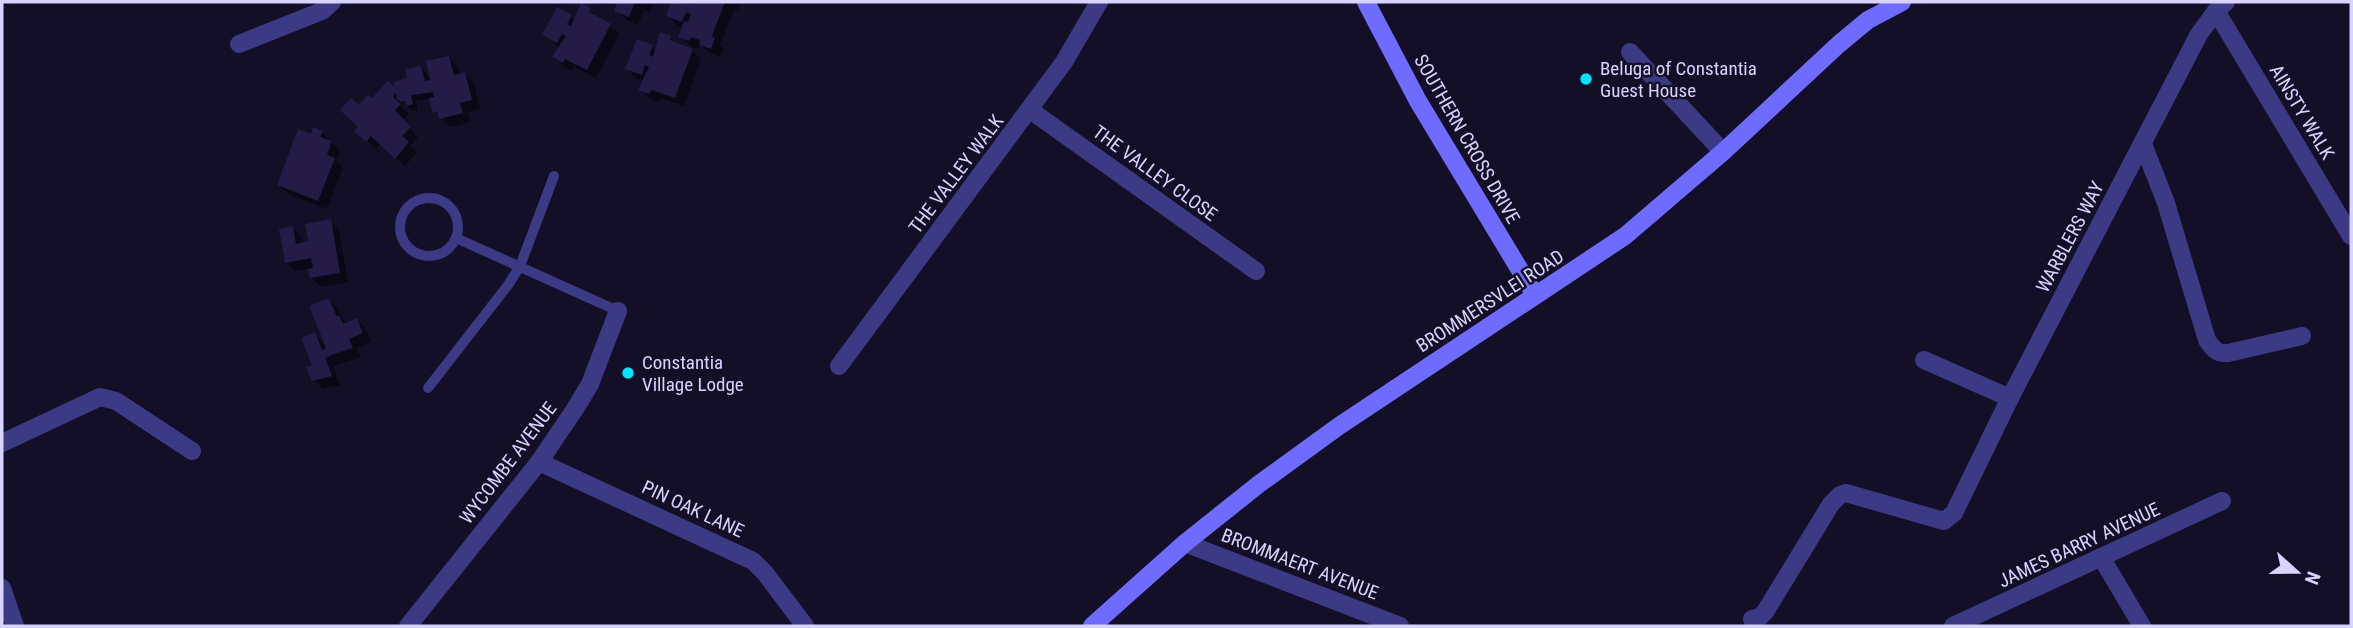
<svg xmlns="http://www.w3.org/2000/svg" width="2353" height="628" font-family="'Roboto Condensed',sans-serif">
  <style>
    .shadow { fill: #0007; fill-rule: evenodd }
    .building { fill: #241b47 }
    .lines { fill: none; stroke-linecap: round; stroke-linejoin: round }
    .lane { stroke: #3d3a85; stroke-width: 10 }
    .street { stroke: #3d3a85; stroke-width: 18 }
    .secondary { stroke: #6f6bff; stroke-width: 18 }
    .poi-dot { fill: #00e5ff; stroke: #130f26; stroke-width: 2.5 }
    .labels { text-anchor: middle; dominant-baseline: central; stroke-width: 5; stroke-linejoin: round; paint-order: stroke }
    .poi-label { font-size: 19px; fill: #d9d4ff; stroke: #130f26; text-anchor: start }
    .street-label { font-size: 19px; fill: #d9d4ff; stroke: #130f26 }
  </style>
  <rect width="100%" height="100%" fill="#130f26"/>
  <g class="shadow">
    <path d="M615,2H654L650,12L644,10L638,25L625,19L616,10L618,5Z"/>
    <path d="M673,2H741L738,10L734,9L720,45L724,49L720,57L710,53L702,46L700,45L698,49L689,45L680,36L683,27L677,25L668,15Z"/>
    <path d="M582,5L619,34L596,78L574,67L572,71L563,66L554,57L560,48L544,35L571,16L575,20Z"/>
    <path d="M670,37L678,45L692,50L701,60L684,106L660,98L659,102L649,98L640,89L645,81L637,78L627,69L652,46L655,50Z"/>
    <path d="M449,58L458,67L460,75L464,74L474,83L480,109L468,112L471,122L450,127L435,112L432,99L416,100L418,110L413,111L404,103L401,106L408,114L403,120L418,137L410,146L417,152L405,166L381,144L376,149L357,131L360,127L359,108L372,101L388,84L398,92L421,67L431,78Z"/>
    <path d="M322,132L340,152L336,162L343,168L327,209L288,194L279,185L312,136Z"/>
    <path d="M330,221L339,230L348,282L321,287L312,278L310,268L295,271L286,262L293,228L302,237L303,244L310,243Z"/>
    <path d="M329,300L338,309L346,325L357,320L366,329L371,342L357,348L361,357L333,366L340,385L323,389L314,380V334L328,348ZM329,354L331,357L317,362Z"/>
  </g>
  <g class="building">
    <path d="M617,2H635L629,17L614,11Z"/>
    <path d="M671,2L695,4V2H725L712,36L715,38L711,49L699,45L700,40L691,37L689,41L678,37L684,21L688,22L691,14L686,12L682,22L666,16Z"/>
    <path d="M581,3L591,8L589,12L611,24L587,70L565,59L563,63L552,57L566,36L562,34L557,43L542,35L557,7L572,15L567,24L571,26Z"/>
    <path d="M660,32L671,36L670,40L693,49L675,98L651,90L649,94L638,90L649,67L645,65L642,75L625,69L637,39L653,45L649,55L653,57Z"/>
    <path d="M449,56L454,75L465,72L472,100L460,103L463,113L439,119L437,112L433,113L429,98L434,97L433,92L411,95L413,104L406,106L405,101L401,102L397,99L396,93L393,97L401,104L395,110L411,127L402,136L409,142L395,159L371,136L366,142L354,131L358,127L340,110L351,98L359,105L368,95L372,98L388,81L395,87L393,82L407,78L405,69L421,66L425,81L430,80L426,61Z"/>
    <path d="M313,127L323,131L320,137L332,141L327,155L335,158L318,201L277,185L298,129L311,134Z"/>
    <path d="M331,219L340,273L310,278L308,269L313,268L311,258L285,263L279,229L293,226L296,244L308,241L305,224Z"/>
    <path d="M329,298L337,317L339,315L343,324L357,318L363,333L349,339L353,348L325,357L332,376L312,381L306,367L312,365L301,338L315,332L322,350L326,348L309,306Z"/>
  </g>
  <g class="lines">
    <g class="lane">
      <circle cx="429" cy="227" r="29"/>
      <path d="M456,238L618,311"/>
      <path d="M428,388L508,285L520,266L554,176"/>
    </g>
    <g class="street">
      <path d="M2216,11L2351,236"/>
      <path d="M239,44L322,11L332,2"/>
      <path d="M1630,52L1723,152"/>
      <path d="M1030,110L1256,271"/>
      <path d="M2143,144L2166,203L2207,340C2213,349 2217,354 2228,353L2302,336"/>
      <path d="M1924,360L2010,398"/>
      <path d="M839,366L1064,62L1099,2"/>
      <path d="M2,443L100,397L116,401L192,451"/>
      <path d="M539,462L753,561L765,573L805,626"/>
      <path d="M1185,543L1400,626"/>
      <path d="M2101,557L2142,626"/>
      <path d="M2,588L15,626"/>
      <path d="M1752,619L1760,617L1765,612L1831,504L1840,495L1846,493L1944,521L1954,513L2010,398L2199,34L2216,11L2226,2"/>
      <path d="M408,626L539,462L575,409L590,384L618,311"/>
      <path d="M1953,626L2222,501"/>
    </g>
    <g class="secondary">
      <path d="M1366,2L1418,101L1535,295"/>
      <path d="M1092,626L1185,543L1259,484L1339,426L1625,236L1723,152L1839,44L1868,20L1902,2"/>
    </g>
  </g>
  <g class="poi-dot">
    <circle cx="1586" cy="79" r="7"/>
    <circle cx="628" cy="373" r="7"/>
  </g>
  <g class="labels">
    <g class="poi-label">
      <text x="1600" y="68">Beluga of Constantia<tspan x="1600" dy="22">Guest House</tspan></text>
      <text x="642" y="362">Constantia<tspan x="642" dy="22">Village Lodge</tspan></text>
    </g>
    <g class="street-label">
      <text transform="translate(2302 112) rotate(59)">AINSTY WALK</text>
      <text transform="translate(1467 139) rotate(60)">SOUTHERN CROSS DRIVE</text>
      <text transform="translate(1155 173) rotate(36)">THE VALLEY CLOSE</text>
      <text transform="translate(956 174) rotate(-53)">THE VALLEY WALK</text>
      <text transform="translate(2070 237) rotate(-62)">WARBLERS WAY</text>
      <text transform="translate(1490 301) rotate(-33)">BROMMERSVLEI ROAD</text>
      <text transform="translate(508 463) rotate(-53)">WYCOMBE AVENUE</text>
      <text transform="translate(693 509) rotate(25)">PIN OAK LANE</text>
      <text transform="translate(2079 545) rotate(-25)">JAMES BARRY AVENUE</text>
      <text transform="translate(1300 564) rotate(21)">BROMMAERT AVENUE</text>
    </g>
  </g>
  <rect width="2353" height="628" fill="none" stroke="#d9d4ff" stroke-width="7"/>
  <g transform="translate(2297 572) rotate(111)" stroke="#130f26" stroke-width="5" paint-order="stroke">
  <path d="M0-5L12 26L0 18L-12 26Z" fill="#d9d4ff"/>
  <text y="-10" font-size="19" font-weight="bold" text-anchor="middle" fill="#d9d4ff">N</text>
  </g>
</svg>
